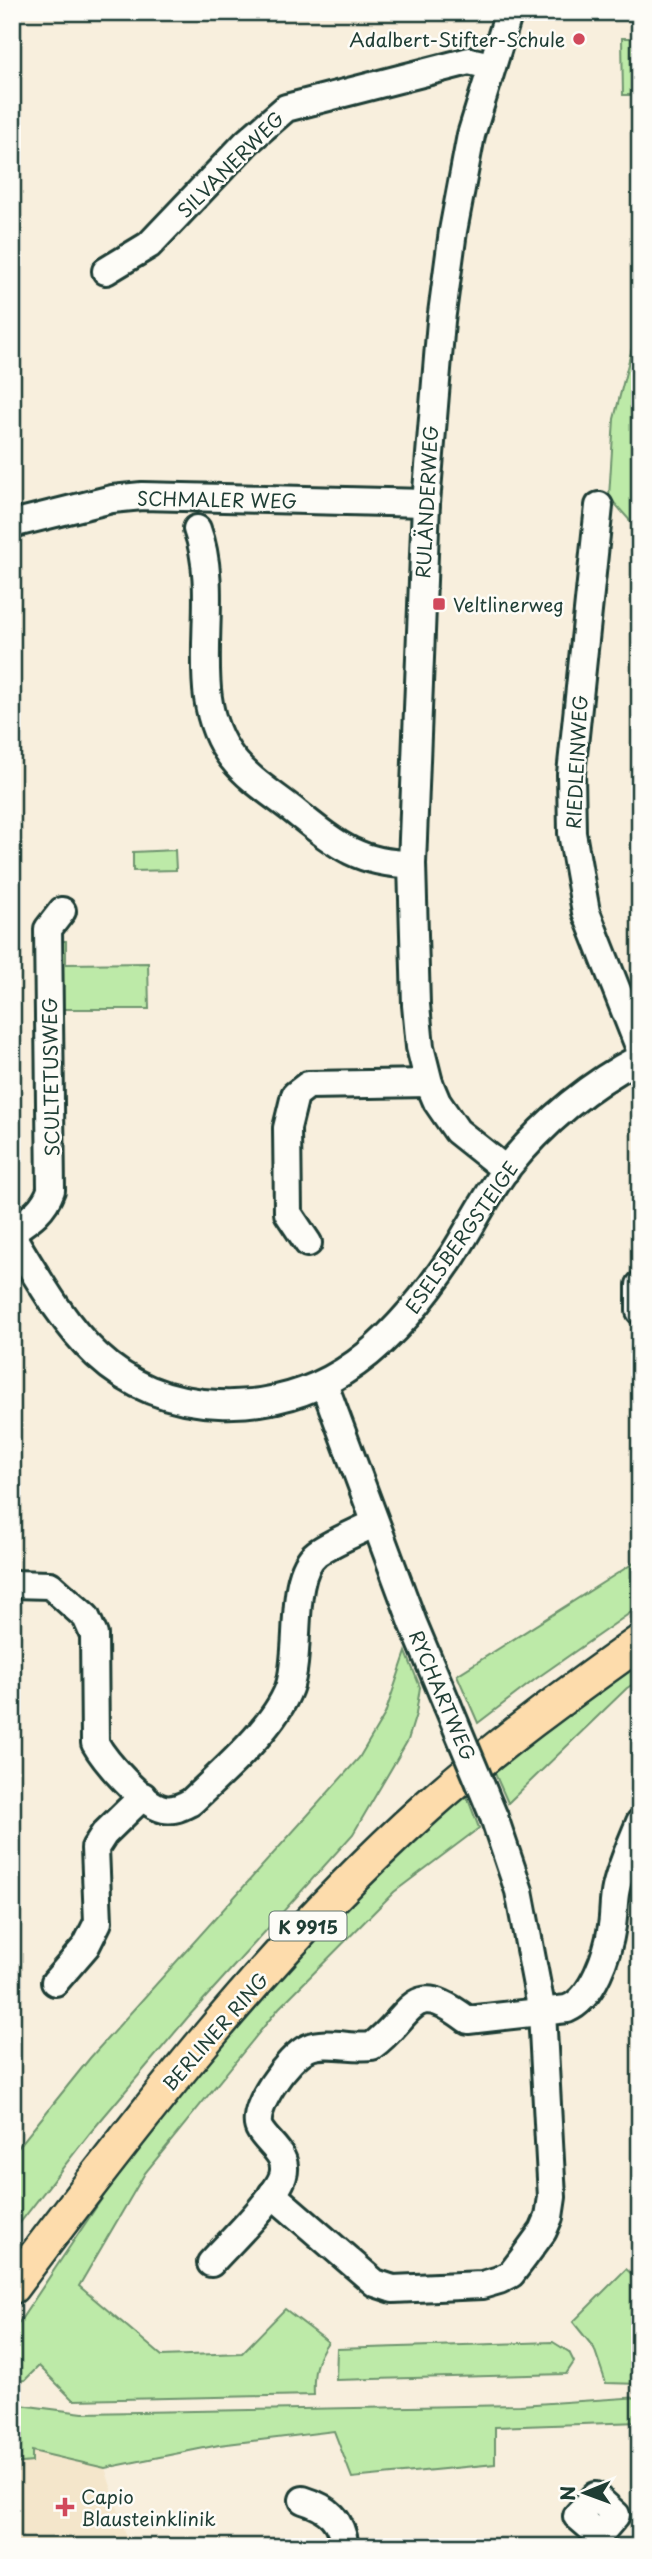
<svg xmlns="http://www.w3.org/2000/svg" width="652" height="2559" font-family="'Playpen Sans',sans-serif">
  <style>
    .built { fill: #f4e6cb }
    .green { fill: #bdeaa8; stroke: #6e946e; stroke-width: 2 }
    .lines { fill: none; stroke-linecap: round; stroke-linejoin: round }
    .minor-casing { stroke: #1f3d34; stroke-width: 32 }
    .major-casing { stroke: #1f3d34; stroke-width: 38 }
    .minor { stroke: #fdfcf7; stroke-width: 26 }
    .major { stroke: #fddcac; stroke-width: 33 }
    .minor-bridge-casing { stroke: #1f3d34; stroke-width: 32; stroke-linecap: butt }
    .minor-bridge { stroke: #fdfcf7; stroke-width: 26 }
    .poi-dot { fill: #d1495b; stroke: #fdfcf7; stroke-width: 2.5 }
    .labels { text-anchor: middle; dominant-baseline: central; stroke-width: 5; stroke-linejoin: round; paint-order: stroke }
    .shield { fill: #fdfcf7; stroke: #62766e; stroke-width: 2 }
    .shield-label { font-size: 18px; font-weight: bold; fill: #1f3d34 }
    .poi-label { font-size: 19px; fill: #1f3d34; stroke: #fdfcf7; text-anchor: start }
    .street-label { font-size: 19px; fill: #1f3d34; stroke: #fdfcf7 }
  </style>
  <rect width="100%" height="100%" fill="#f8efdd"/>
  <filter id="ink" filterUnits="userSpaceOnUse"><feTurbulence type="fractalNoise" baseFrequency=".0143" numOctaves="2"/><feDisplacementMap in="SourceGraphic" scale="14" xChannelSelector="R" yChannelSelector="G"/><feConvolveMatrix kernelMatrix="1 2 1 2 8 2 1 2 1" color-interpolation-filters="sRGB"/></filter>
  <g filter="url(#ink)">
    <path class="built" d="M12,2404L31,2451L105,2468L130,2547H12Z"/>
    <g class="green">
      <path d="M622,38H640V95H623Z"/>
      <path d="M640,317V532L609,497L614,419Z"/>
      <path d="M175,850L176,870L133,871V852Z"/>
      <path d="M57,941H66V964L148,963L149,1009H53Z"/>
      <path d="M640,1559V1606L537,1678L478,1723L457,1675Z"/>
      <path d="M406,1652L420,1687L416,1714L408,1740L353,1834L188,2017L90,2133L12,2233V2155L90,2058L359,1758L385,1714Z"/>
      <path d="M640,1660V1680L627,1688L508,1803L493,1769Z"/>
      <path d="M466,1794L479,1828L394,1892L279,2008L145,2173L79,2286L162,2356L242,2353L285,2309L328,2342C315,2360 313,2374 314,2395L73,2400L39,2366L25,2380L12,2382V2333L123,2167L231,2031L364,1887Z"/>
      <path d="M626,2269L640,2281V2384L606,2383L594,2348L573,2322Z"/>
      <path d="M553,2342L569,2352L574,2362L566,2374L336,2380L337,2349Z"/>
      <path d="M640,2397V2422L495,2427V2464L352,2478L334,2431L219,2445L105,2468L32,2451V2462L12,2464V2404L83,2413L520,2405Z"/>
    </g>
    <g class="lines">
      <g class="minor-casing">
        <g id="minor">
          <path d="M106,271L149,245L247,142L286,108L469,61L491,66"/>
          <path d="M599,506L571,774L572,833L586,912L640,1049"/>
          <path d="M12,524L112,499L142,496L426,503"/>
          <path d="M197,529C224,602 182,694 232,758C250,781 276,796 298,814C337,845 360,864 412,864"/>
          <path d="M506,1170L457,1131L437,1102L429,1083L420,1047L416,1005L412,864L426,503L441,321L453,231L471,135L509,12"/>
          <path d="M12,1231C30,1219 44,1210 51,1190L48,929L62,911"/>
          <path d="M12,1236C64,1322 105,1400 219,1404C330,1408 395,1341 453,1255C471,1227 486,1196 506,1169C543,1123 588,1085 640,1058"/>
          <path d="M308,1243L288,1213L287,1128L295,1095L308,1085L429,1083"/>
          <path d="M640,1285V1311"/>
          <path d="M324,1384L413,1623L447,1704"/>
          <path d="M12,1584L50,1585L86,1617L94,1635L95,1743C105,1761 143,1805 164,1809C175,1811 183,1806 191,1802C222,1772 274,1728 289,1688C302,1652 288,1575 317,1553C334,1541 356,1533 375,1523"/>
          <path d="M55,1982L86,1946L98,1922L95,1848L104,1834L143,1796"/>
          <path d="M272,2194L375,2283L393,2289L482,2285L499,2280L511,2274L524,2257L543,2231L549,2217L552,2197L542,2012L519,1891L494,1817"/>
          <path d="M211,2263C228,2244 276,2198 283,2176C289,2155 269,2145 260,2130C248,2111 289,2056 308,2048C326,2040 352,2049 372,2046C414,2015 410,1976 468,2020L567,2009C593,1999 608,1953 612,1926C614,1914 613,1901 616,1888C621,1866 631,1844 640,1822"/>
          <path d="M303,2500C329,2508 341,2519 345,2547"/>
          <path d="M599,2535L577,2516L595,2496L616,2515L599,2535V2547"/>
        </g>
      </g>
      <g class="major-casing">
        <path id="major" d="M12,2287C139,2118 269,1949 427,1807C494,1747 567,1694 640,1642"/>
      </g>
      <use href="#minor" class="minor"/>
      <use href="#major" class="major"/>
      <g class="minor-bridge-casing">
        <path id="minor-bridge" d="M447,1704L494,1817"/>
      </g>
      <use href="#minor-bridge" class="minor-bridge"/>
    </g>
  </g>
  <g class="poi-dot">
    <circle cx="579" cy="39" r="7"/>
    <rect x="432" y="597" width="14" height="14" rx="3.5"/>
    <path d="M61.5 2496.5h7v7h7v7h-7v7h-7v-7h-7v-7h7z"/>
  </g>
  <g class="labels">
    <rect class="shield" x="269.5" y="1911.5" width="77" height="29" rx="5"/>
    <g class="shield-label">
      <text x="308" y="1926">K 9915</text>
    </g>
    <g class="poi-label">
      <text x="565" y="39" text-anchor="end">Adalbert-Stifter-Schule</text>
      <text x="453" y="604">Veltlinerweg</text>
      <text x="81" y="2496">Capio<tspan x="81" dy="22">Blausteinklinik</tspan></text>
    </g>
    <g class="street-label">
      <text transform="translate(230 164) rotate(-45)">SILVANERWEG</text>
      <text transform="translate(217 499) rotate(1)">SCHMALER WEG</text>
      <text transform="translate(426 502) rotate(-87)">RULÄNDERWEG</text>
      <text transform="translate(576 762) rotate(-87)">RIEDLEINWEG</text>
      <text transform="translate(50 1077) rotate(-91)">SCULTETUSWEG</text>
      <text transform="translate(461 1237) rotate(-55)">ESELSBERGSTEIGE</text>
      <text transform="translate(443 1695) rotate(67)">RYCHARTWEG</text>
      <text transform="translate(215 2031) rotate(-49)">BERLINER RING</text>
    </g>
  </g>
  <rect width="652" height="2559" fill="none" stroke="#fdfcf7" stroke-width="42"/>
  <rect x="21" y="21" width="610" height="2517" fill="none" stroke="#1f3d34" stroke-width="2.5" filter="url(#ink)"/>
  <g transform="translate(585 2493) rotate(269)" stroke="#fdfcf7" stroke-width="5" paint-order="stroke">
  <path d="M0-5L12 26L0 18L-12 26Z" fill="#1f3d34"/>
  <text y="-10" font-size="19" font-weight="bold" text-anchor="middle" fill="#1f3d34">N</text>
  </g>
</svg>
